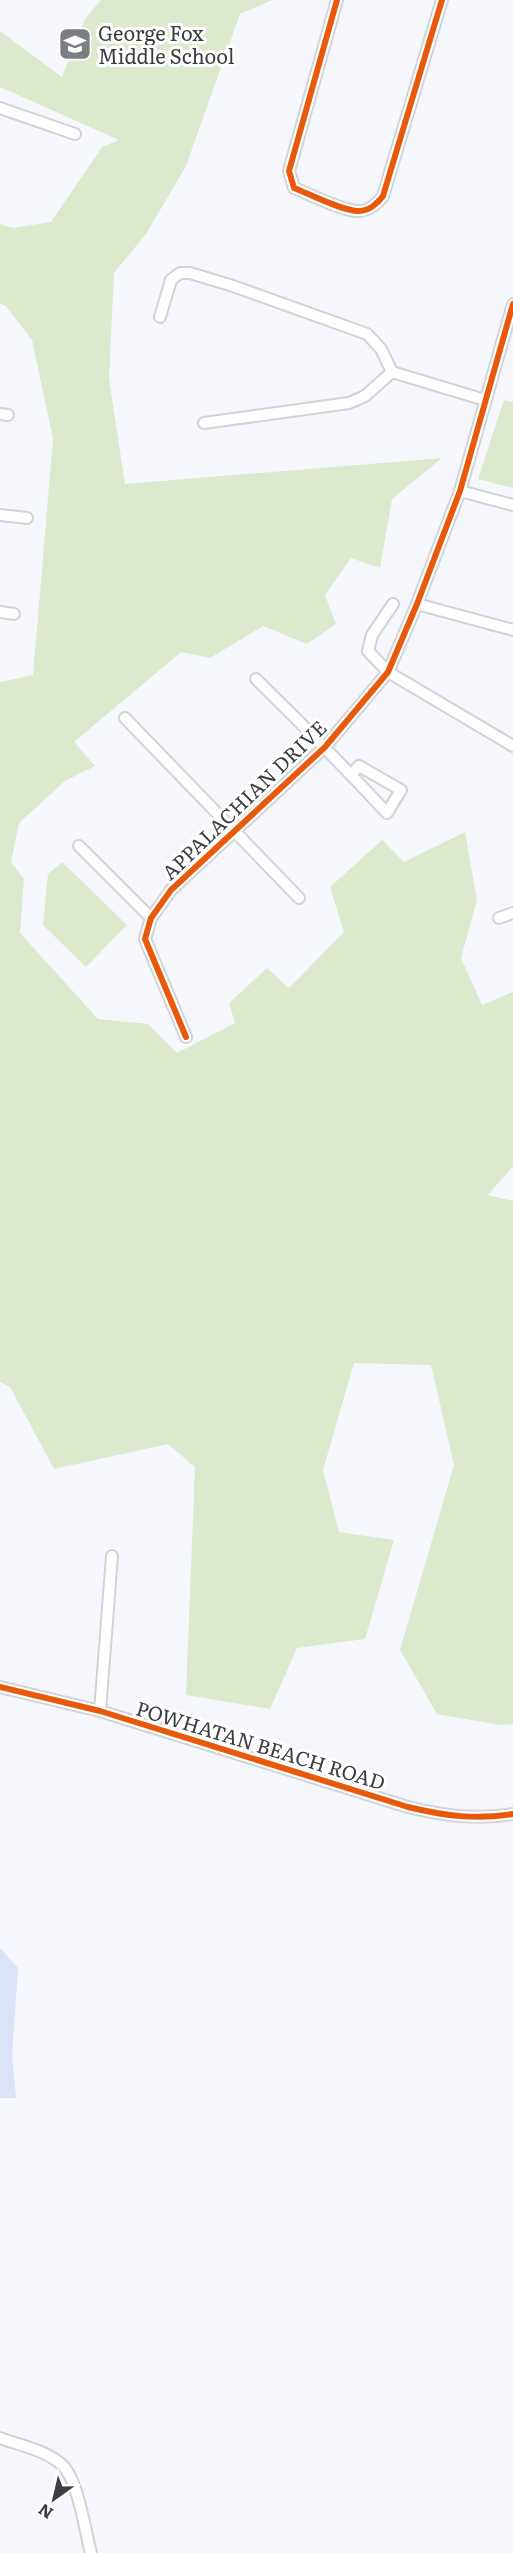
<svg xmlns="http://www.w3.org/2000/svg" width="513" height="2553" font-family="Literata,serif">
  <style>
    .green { fill: #dde9cc }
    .water { fill: #dae3f8 }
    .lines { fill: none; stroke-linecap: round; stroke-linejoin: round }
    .street-casing { stroke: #d2d3d6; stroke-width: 14 }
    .street { stroke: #fefeff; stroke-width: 10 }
    .cycleway-casing { stroke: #fff; stroke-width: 10 }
    .cycleway { stroke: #e8590c; stroke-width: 6 }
    .labels { text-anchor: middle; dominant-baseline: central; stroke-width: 6; stroke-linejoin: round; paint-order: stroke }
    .poi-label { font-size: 20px; fill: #3b3d40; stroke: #fff; text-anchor: start }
    .street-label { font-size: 20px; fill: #3b3d40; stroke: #fff }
  </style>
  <rect width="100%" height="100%" fill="#f6f7fc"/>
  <g class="green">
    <path d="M101,0H273L240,14L186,166L146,234L114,273L109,378L125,484L442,458L392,499L380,568L351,558L325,595L336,624L307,644L263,626L210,658L181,652L74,742L95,766L65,781L19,823L11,862L24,879L20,933L98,1019L148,1024L177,1053L235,1023L229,1003L267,968L289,988L344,932L330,887L382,840L404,862L465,832L477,900L461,958L482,1005L513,992V1166L488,1195L513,1201V1724L500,1725L437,1714L400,1650L454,1465L431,1365L354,1363L323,1470L339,1532L394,1540L365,1639L297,1648L270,1709L186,1695L195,1467L168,1444L54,1469L10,1387L0,1382V682L33,675L53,439L32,340L5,305L0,304V224L13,228L51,222L102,147L119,140L0,87V31L62,77L85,19Z"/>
    <path d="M504,400L513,402V488L478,479Z"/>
    <path d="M62,862L127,925L86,967L43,925L48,874Z"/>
  </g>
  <path class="water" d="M0,1948L18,1968L12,2056L16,2098H0Z"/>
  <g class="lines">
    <g class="street-casing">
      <g id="street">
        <path d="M337,0L289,171L294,188C309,194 345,212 359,211C369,211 378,203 383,196L442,0"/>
        <path d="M0,108L75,134"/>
        <path d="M160,317L171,280L180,273H190L233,286L367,334L381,349L392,372L485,400"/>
        <path d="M0,414L8,415"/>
        <path d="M204,423L349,403L365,396L392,372"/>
        <path d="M460,491L513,505"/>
        <path d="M0,515L27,518"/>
        <path d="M393,604L372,635L368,651L388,672L513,746"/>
        <path d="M417,604L513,630"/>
        <path d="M0,612L14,614"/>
        <path d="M256,679C301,723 344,767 387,813L401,790L359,766L351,775"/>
        <path d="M125,718L299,898"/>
        <path d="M79,846L151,918"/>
        <path d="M499,918L513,913"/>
        <path d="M186,1037L145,939L151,918L171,890L325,747L388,672L417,604L460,491L513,304"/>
        <path d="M0,1687L100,1711L408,1807C445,1816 476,1820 513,1814"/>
        <path d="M100,1711L112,1556"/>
        <path d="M0,2438C19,2445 45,2450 61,2464C78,2478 85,2531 91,2553"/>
      </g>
    </g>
    <use href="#street" class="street"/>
    <g class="cycleway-casing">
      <g id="cycleway">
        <path d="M337,0L289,171L294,188C309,194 345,212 359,211C369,211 378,203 383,196L442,0"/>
        <path d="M186,1037L145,939L151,918L171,890L325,747L388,672L417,604L460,491L513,304"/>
        <path d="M0,1687L100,1711L408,1807C445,1816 476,1820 513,1814"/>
      </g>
    </g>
    <use href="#cycleway" class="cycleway"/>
  </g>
  <defs>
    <g id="school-square" transform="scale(1.725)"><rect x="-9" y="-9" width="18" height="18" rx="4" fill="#7c7e82" stroke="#fff"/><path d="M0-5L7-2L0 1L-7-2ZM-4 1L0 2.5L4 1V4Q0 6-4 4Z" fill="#fff"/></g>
  </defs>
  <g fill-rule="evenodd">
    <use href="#school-square" x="75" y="44"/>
  </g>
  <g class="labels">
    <g class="poi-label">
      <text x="98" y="32">George Fox<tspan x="98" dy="23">Middle School</tspan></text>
    </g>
    <g class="street-label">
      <text transform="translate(243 799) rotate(-44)">APPALACHIAN DRIVE</text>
      <text transform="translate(261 1744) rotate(17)">POWHATAN BEACH ROAD</text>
    </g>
  </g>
  <g transform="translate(54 2499) rotate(214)" stroke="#ffffff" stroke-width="4.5" paint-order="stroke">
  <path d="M0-4.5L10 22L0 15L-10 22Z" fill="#3b3d40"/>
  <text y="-9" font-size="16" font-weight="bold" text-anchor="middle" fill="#3b3d40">N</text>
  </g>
</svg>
